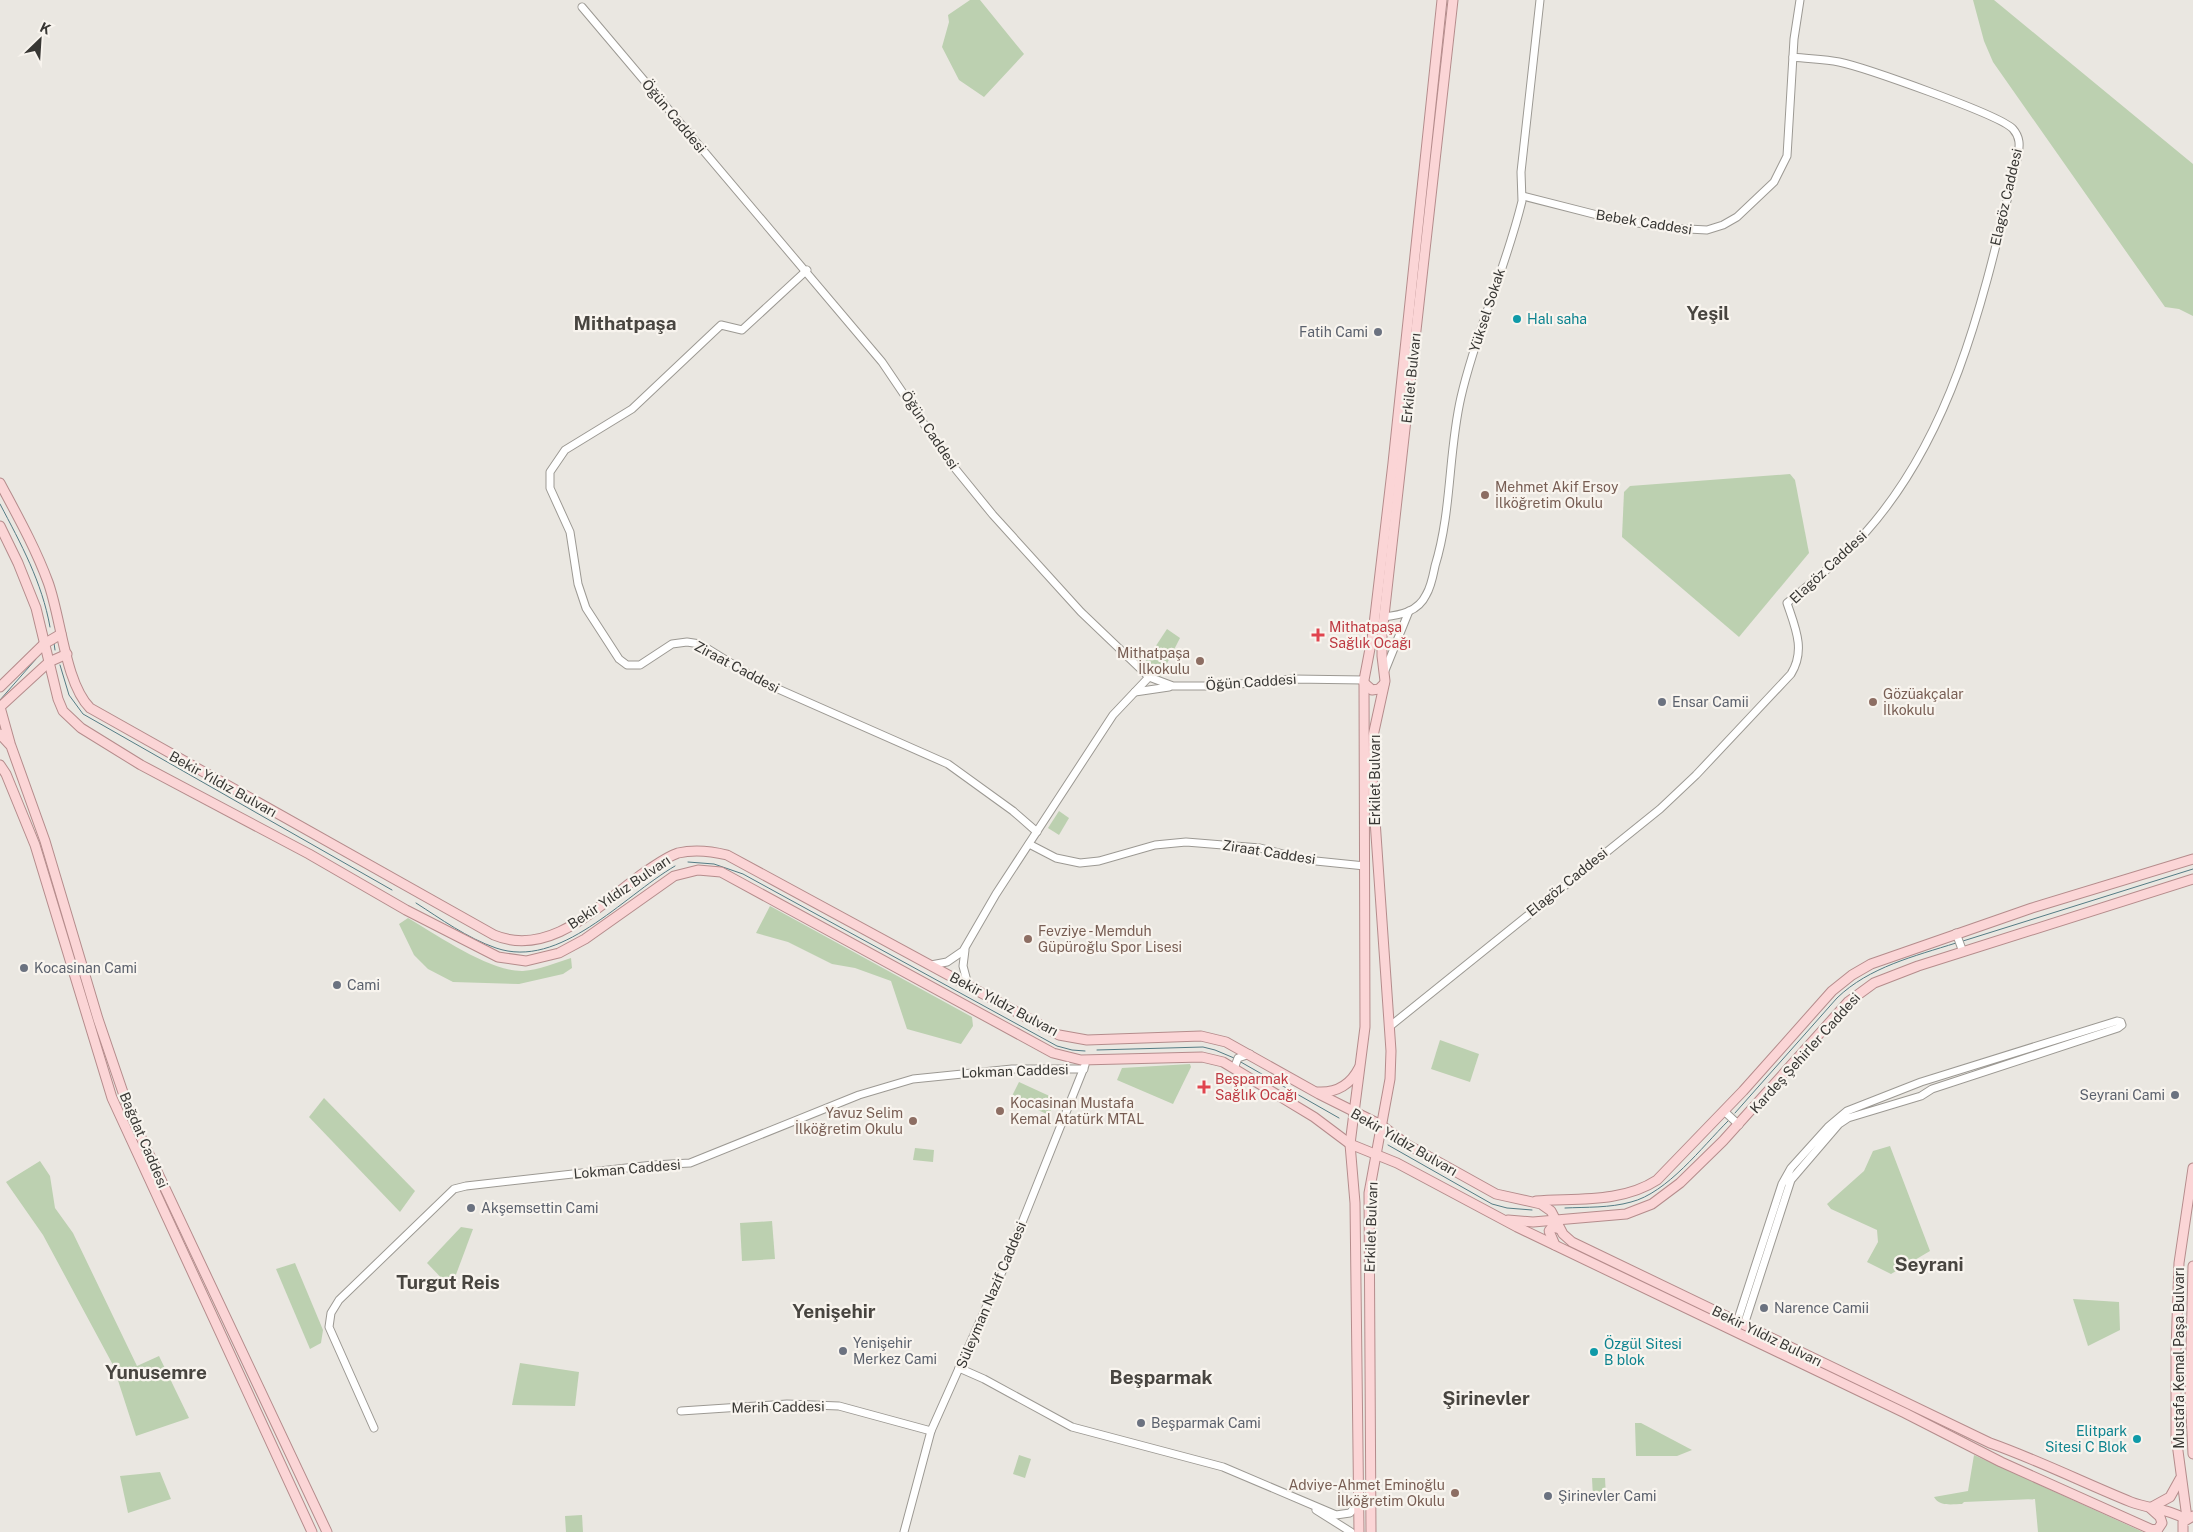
<svg xmlns="http://www.w3.org/2000/svg" width="2193" height="1532" font-family="'Public Sans',sans-serif">
  <style>
    .green { fill: #bcd0b0 }
    .lines { fill: none; stroke-linecap: round; stroke-linejoin: round }
    .stream { stroke: #557c85; stroke-width: 1 }
    .tertiary-casing { stroke: #9c9993; stroke-width: 9 }
    .primary-casing { stroke: #b58c8c; stroke-width: 11 }
    .tertiary { stroke: #fff; stroke-width: 7 }
    .primary { stroke: #fbd5d6; stroke-width: 9 }
    .culture-dot { fill: #0f9aa8; stroke: #f8f4ee; stroke-width: 2 }
    .worship-dot { fill: #6b7280; stroke: #f8f4ee; stroke-width: 2 }
    .education-dot { fill: #8d6e63; stroke: #f8f4ee; stroke-width: 2 }
    .health-dot { fill: #e0444e; stroke: #f8f4ee; stroke-width: 2 }
    .labels { text-anchor: middle; dominant-baseline: central; stroke-width: 4.5; stroke-linejoin: round; paint-order: stroke }
    .street-label { font-size: 14px; fill: #383734; stroke: #f8f4ee }
    .culture-label { font-size: 14px; fill: #0d838f; stroke: #f8f4ee; text-anchor: start }
    .worship-label { font-size: 14px; fill: #5b616d; stroke: #f8f4ee; text-anchor: start }
    .education-label { font-size: 14px; fill: #785e54; stroke: #f8f4ee; text-anchor: start }
    .health-label { font-size: 14px; fill: #be3a42; stroke: #f8f4ee; text-anchor: start }
    .district-label { font-size: 19px; font-weight: bold; fill: #484540; stroke: #f8f4ee }
  </style>
  <rect width="100%" height="100%" fill="#eae7e1"/>
  <g class="green">
    <path d="M970,0H980L1024,54L984,97L959,80L942,47L949,22L948,15Z"/>
    <path d="M1973,0H1994L2193,164V316L2179,309L2165,307L1993,62L1984,41Z"/>
    <path d="M1790,474L1795,480L1809,553L1739,637L1622,537L1624,492L1630,486Z"/>
    <path d="M1167,629L1180,638L1159,679L1142,667Z"/>
    <path d="M1059,811L1069,818L1059,835L1048,828Z"/>
    <path d="M770,906L972,1017L973,1026L961,1044L907,1029L891,981L855,968L832,964L788,942L756,933Z"/>
    <path d="M408,918C437,935 490,972 523,971C539,970 555,963 571,958L572,968L563,974L519,984L453,982L428,969L414,955L399,924Z"/>
    <path d="M1440,1040L1479,1054L1470,1082L1431,1069Z"/>
    <path d="M1190,1064L1191,1067L1173,1104L1117,1080L1122,1068Z"/>
    <path d="M1019,1082L1056,1099L1049,1115L1011,1098Z"/>
    <path d="M324,1098L415,1191L400,1212L309,1117Z"/>
    <path d="M1890,1146L1930,1251L1891,1274L1867,1262L1878,1242L1877,1230L1831,1209L1827,1204L1864,1171L1873,1151Z"/>
    <path d="M915,1148L934,1150L933,1162L913,1160Z"/>
    <path d="M40,1161L50,1176L55,1208L73,1233L137,1366L159,1356L189,1418L136,1436L113,1365L43,1235L6,1182Z"/>
    <path d="M772,1221L775,1259L742,1261L740,1223Z"/>
    <path d="M461,1227L473,1229L451,1288L427,1263Z"/>
    <path d="M295,1263L323,1330L321,1343L310,1349L276,1269Z"/>
    <path d="M2073,1299L2119,1302L2120,1330L2088,1346Z"/>
    <path d="M520,1363L579,1372L575,1406L512,1405Z"/>
    <path d="M1635,1423H1641L1692,1450L1677,1456H1636Z"/>
    <path d="M1019,1455L1031,1459L1025,1478L1013,1474Z"/>
    <path d="M1974,1455L2143,1532H2038L2035,1499L1964,1502L1962,1504C1953,1504 1939,1507 1934,1497L1968,1491Z"/>
    <path d="M160,1472L171,1499L128,1513L120,1476Z"/>
    <path d="M1592,1478H1605L1606,1497L1593,1498Z"/>
    <path d="M582,1515L583,1532H566L565,1516Z"/>
  </g>
  <g class="lines">
    <g class="stream">
      <path d="M0,504C21,544 42,582 50,627"/>
      <path d="M54,643L55,650"/>
      <path d="M60,665L69,695L83,714L392,890"/>
      <path d="M0,700L36,659"/>
      <path d="M688,862L714,864L743,874L1057,1046L1072,1050L1085,1051"/>
      <path d="M416,903C441,919 467,938 496,948C560,970 622,897 675,866"/>
      <path d="M1963,941L2193,869"/>
      <path d="M1097,1050L1203,1047L1215,1050L1234,1058"/>
      <path d="M1239,1061L1339,1118"/>
      <path d="M1735,1113L1837,998C1869,967 1915,956 1956,943"/>
      <path d="M1388,1145L1492,1204L1507,1208L1532,1210"/>
      <path d="M1565,1208C1586,1207 1610,1208 1631,1202C1667,1193 1702,1147 1728,1121"/>
    </g>
    <g class="tertiary-casing">
      <g id="tertiary">
        <path d="M582,7L882,362L949,461L993,515L1081,612L1149,677L1173,686H1217L1293,679L1364,680"/>
        <path d="M1523,196L1613,219L1669,228L1707,230L1723,225L1737,217L1774,182L1787,156L1794,39L1800,0"/>
        <path d="M807,270L742,330L721,325L632,409L565,450L550,472V488L570,532L578,584L586,608L619,659L627,665H640L672,644L687,642L700,644L760,681L948,764L1013,811L1037,832"/>
        <path d="M1384,617C1400,615 1418,612 1426,595C1431,587 1433,576 1435,566C1452,511 1448,453 1461,397C1476,331 1506,268 1522,201L1521,172L1540,0"/>
        <path d="M1384,673L1409,611"/>
        <path d="M1135,692L1169,687"/>
        <path d="M1029,844L1056,858L1080,863L1099,861L1155,845L1186,842L1260,848L1306,860L1365,866"/>
        <path d="M1956,933L1963,952"/>
        <path d="M965,950L963,966L968,985"/>
        <path d="M931,965L947,962L963,951L996,894L1113,715L1149,677"/>
        <path d="M1389,1027L1660,809L1696,775L1791,674C1806,650 1795,627 1787,603C1813,581 1842,559 1865,533C1958,429 1986,286 2018,155C2020,145 2020,137 2013,129C2001,115 1863,67 1839,62C1824,59 1808,59 1793,57"/>
        <path d="M1237,1072L1235,1066L1238,1058L1250,1054"/>
        <path d="M1724,1111L1739,1125"/>
        <path d="M1737,1322L1782,1184L1791,1168L1828,1127L1847,1111L1921,1082L2117,1021L2121,1022L2122,1025L2118,1028L1932,1089L1921,1096L1848,1118L1839,1124L1791,1180L1744,1325"/>
        <path d="M959,1368L984,1379L1072,1427L1223,1467L1336,1515L1350,1513L1358,1503"/>
        <path d="M681,1411L787,1404L839,1406L931,1431"/>
        <path d="M374,1428L329,1327L331,1313L339,1300L454,1189L466,1186L653,1165L690,1163L859,1095L913,1079L1012,1069H1084"/>
        <path d="M1316,1510L1351,1532"/>
        <path d="M904,1532L931,1431L1005,1265L1085,1065"/>
      </g>
    </g>
    <g class="primary-casing">
      <g id="primary">
        <path d="M0,483C17,515 35,547 48,582C61,617 65,683 90,708L494,935C551,959 602,902 645,872C656,865 666,857 678,853C695,849 711,851 727,855L1059,1035L1087,1040L1201,1036L1226,1042L1319,1094L1381,1125L1406,1144L1496,1194L1541,1204L1551,1211L1563,1234L1572,1242L1990,1443C2038,1460 2084,1483 2131,1502C2149,1509 2170,1509 2185,1519"/>
        <path d="M0,526L18,563L36,608L58,699L63,711L81,728L141,765L309,854L406,910L498,957L526,961L559,953L585,939L674,876L698,870L721,872L1053,1053L1081,1060L1202,1057L1223,1062L1314,1117L1350,1144L1397,1163L1517,1227L1905,1413L2001,1462L2157,1532"/>
        <path d="M1364,683L1372,690L1379,689L1384,684"/>
        <path d="M0,687L44,644L61,634"/>
        <path d="M0,707L49,662L67,654"/>
        <path d="M0,707L10,743"/>
        <path d="M0,734L11,746L45,841L98,1019L131,1116L327,1532"/>
        <path d="M0,765L6,774L35,845L112,1098L312,1532"/>
        <path d="M1318,1092C1337,1093 1351,1084 1359,1068"/>
        <path d="M1536,1201C1576,1198 1622,1203 1657,1180L1743,1091L1832,991L1852,975L1871,964L2032,908L2193,859"/>
        <path d="M1508,1220L1533,1222L1626,1214L1652,1204L1680,1183L1723,1141L1848,1002L1874,983L1918,966L2193,879"/>
        <path d="M1555,1245L1549,1231L1552,1227L1560,1229"/>
        <path d="M2193,1266L2190,1392L2193,1454"/>
        <path d="M2187,1518L2176,1436V1350L2179,1263L2193,1168"/>
        <path d="M2151,1530L2158,1529L2162,1523L2160,1517L2150,1508L2170,1497L2180,1479"/>
        <path d="M1359,1532L1355,1203L1350,1144L1365,1027L1364,680L1373,633L1393,463L1442,0"/>
        <path d="M1371,1532L1369,1193L1390,1079L1391,1051L1372,777L1373,736L1385,681L1382,656V634L1453,0"/>
        <path d="M2183,1532V1522L2193,1516"/>
      </g>
    </g>
    <use href="#tertiary" class="tertiary"/>
    <use href="#primary" class="primary"/>
  </g>
  <g class="culture-dot">
    <circle cx="1517" cy="319" r="5"/>
    <circle cx="1594" cy="1352" r="5"/>
    <circle cx="2137" cy="1439" r="5"/>
  </g>
  <g class="worship-dot">
    <circle cx="1378" cy="332" r="5"/>
    <circle cx="1662" cy="702" r="5"/>
    <circle cx="24" cy="968" r="5"/>
    <circle cx="337" cy="985" r="5"/>
    <circle cx="2175" cy="1095" r="5"/>
    <circle cx="471" cy="1208" r="5"/>
    <circle cx="1764" cy="1308" r="5"/>
    <circle cx="843" cy="1351" r="5"/>
    <circle cx="1141" cy="1423" r="5"/>
    <circle cx="1548" cy="1496" r="5"/>
  </g>
  <g class="education-dot">
    <circle cx="1485" cy="495" r="5"/>
    <circle cx="1200" cy="661" r="5"/>
    <circle cx="1873" cy="702" r="5"/>
    <circle cx="1028" cy="939" r="5"/>
    <circle cx="1000" cy="1111" r="5"/>
    <circle cx="913" cy="1121" r="5"/>
    <circle cx="1455" cy="1493" r="5"/>
  </g>
  <g class="health-dot">
    <path d="M1315.5 627.5h5v5h5v5h-5v5h-5v-5h-5v-5h5z"/>
    <path d="M1201.5 1079.5h5v5h5v5h-5v5h-5v-5h-5v-5h5z"/>
  </g>
  <g class="labels">
    <g class="street-label">
      <text transform="translate(674 116) rotate(50)">Öğün Caddesi</text>
      <text transform="translate(2006 197) rotate(-77)">Elagöz Caddesi</text>
      <text transform="translate(1644 222) rotate(9)">Bebek Caddesi</text>
      <text transform="translate(1487 310) rotate(-72)">Yüksel Sokak</text>
      <text transform="translate(1411 378) rotate(-84)">Erkilet Bulvarı</text>
      <text transform="translate(930 430) rotate(56)">Öğün Caddesi</text>
      <text transform="translate(1828 567) rotate(-43)">Elagöz Caddesi</text>
      <text transform="translate(737 667) rotate(28)">Ziraat Caddesi</text>
      <text transform="translate(1251 682) rotate(-4)">Öğün Caddesi</text>
      <text transform="translate(1375 780) rotate(-90)">Erkilet Bulvarı</text>
      <text transform="translate(223 784) rotate(29)">Bekir Yıldız Bulvarı</text>
      <text transform="translate(1269 852) rotate(9)">Ziraat Caddesi</text>
      <text transform="translate(1567 882) rotate(-39)">Elagöz Caddesi</text>
      <text transform="translate(619 892) rotate(-34)">Bekir Yıldız Bulvarı</text>
      <text transform="translate(1004 1004) rotate(28)">Bekir Yıldız Bulvarı</text>
      <text transform="translate(1805 1053) rotate(-48)">Kardeş Şehirler Caddesi</text>
      <text transform="translate(1015 1071) rotate(-2)">Lokman Caddesi</text>
      <text transform="translate(144 1140) rotate(67)">Bağdat Caddesi</text>
      <text transform="translate(1404 1142) rotate(30)">Bekir Yıldız Bulvarı</text>
      <text transform="translate(627 1169) rotate(-5)">Lokman Caddesi</text>
      <text transform="translate(1371 1227) rotate(-88)">Erkilet Bulvarı</text>
      <text transform="translate(991 1295) rotate(-67)">Süleyman Nazif Caddesi</text>
      <text transform="translate(1767 1336) rotate(26)">Bekir Yıldız Bulvarı</text>
      <text transform="translate(2179 1358) rotate(-90)">Mustafa Kemal Paşa Bulvarı</text>
      <text transform="translate(778 1407) rotate(-1)">Merih Caddesi</text>
    </g>
    <g class="culture-label">
      <text x="1527" y="319">Halı saha</text>
      <text x="1604" y="1344">Özgül Sitesi<tspan x="1604" dy="16">B blok</tspan></text>
      <text x="2127" y="1431" text-anchor="end">Elitpark<tspan x="2127" dy="16">Sitesi C Blok</tspan></text>
    </g>
    <g class="worship-label">
      <text x="1368" y="332" text-anchor="end">Fatih Cami</text>
      <text x="1672" y="702">Ensar Camii</text>
      <text x="34" y="968">Kocasinan Cami</text>
      <text x="347" y="985">Cami</text>
      <text x="2165" y="1095" text-anchor="end">Seyrani Cami</text>
      <text x="481" y="1208">Akşemsettin Cami</text>
      <text x="1774" y="1308">Narence Camii</text>
      <text x="853" y="1343">Yenişehir<tspan x="853" dy="16">Merkez Cami</tspan></text>
      <text x="1151" y="1423">Beşparmak Cami</text>
      <text x="1558" y="1496">Şirinevler Cami</text>
    </g>
    <g class="education-label">
      <text x="1495" y="487">Mehmet Akif Ersoy<tspan x="1495" dy="16">İlköğretim Okulu</tspan></text>
      <text x="1190" y="653" text-anchor="end">Mithatpaşa<tspan x="1190" dy="16">İlkokulu</tspan></text>
      <text x="1883" y="694">Gözüakçalar<tspan x="1883" dy="16">İlkokulu</tspan></text>
      <text x="1038" y="931">Fevziye - Memduh<tspan x="1038" dy="16">Güpüroğlu Spor Lisesi</tspan></text>
      <text x="1010" y="1103">Kocasinan Mustafa<tspan x="1010" dy="16">Kemal Atatürk MTAL</tspan></text>
      <text x="903" y="1113" text-anchor="end">Yavuz Selim<tspan x="903" dy="16">İlköğretim Okulu</tspan></text>
      <text x="1445" y="1485" text-anchor="end">Adviye-Ahmet Eminoğlu<tspan x="1445" dy="16">İlköğretim Okulu</tspan></text>
    </g>
    <g class="health-label">
      <text x="1329" y="627">Mithatpaşa<tspan x="1329" dy="16">Sağlık Ocağı</tspan></text>
      <text x="1215" y="1079">Beşparmak<tspan x="1215" dy="16">Sağlık Ocağı</tspan></text>
    </g>
    <g class="district-label">
      <text x="1708" y="313">Yeşil</text>
      <text x="625" y="323">Mithatpaşa</text>
      <text x="1929" y="1264">Seyrani</text>
      <text x="448" y="1282">Turgut Reis</text>
      <text x="834" y="1311">Yenişehir</text>
      <text x="156" y="1372">Yunusemre</text>
      <text x="1161" y="1377">Beşparmak</text>
      <text x="1486" y="1398">Şirinevler</text>
    </g>
  </g>
  <g transform="translate(40 40) rotate(25)" stroke="#f8f4ee" stroke-width="4" paint-order="stroke">
  <path d="M0-4L9 19L0 12L-9 19Z" fill="#383734"/>
  <text y="-8" font-size="14" font-weight="bold" text-anchor="middle" fill="#383734">K</text>
  </g>
</svg>
